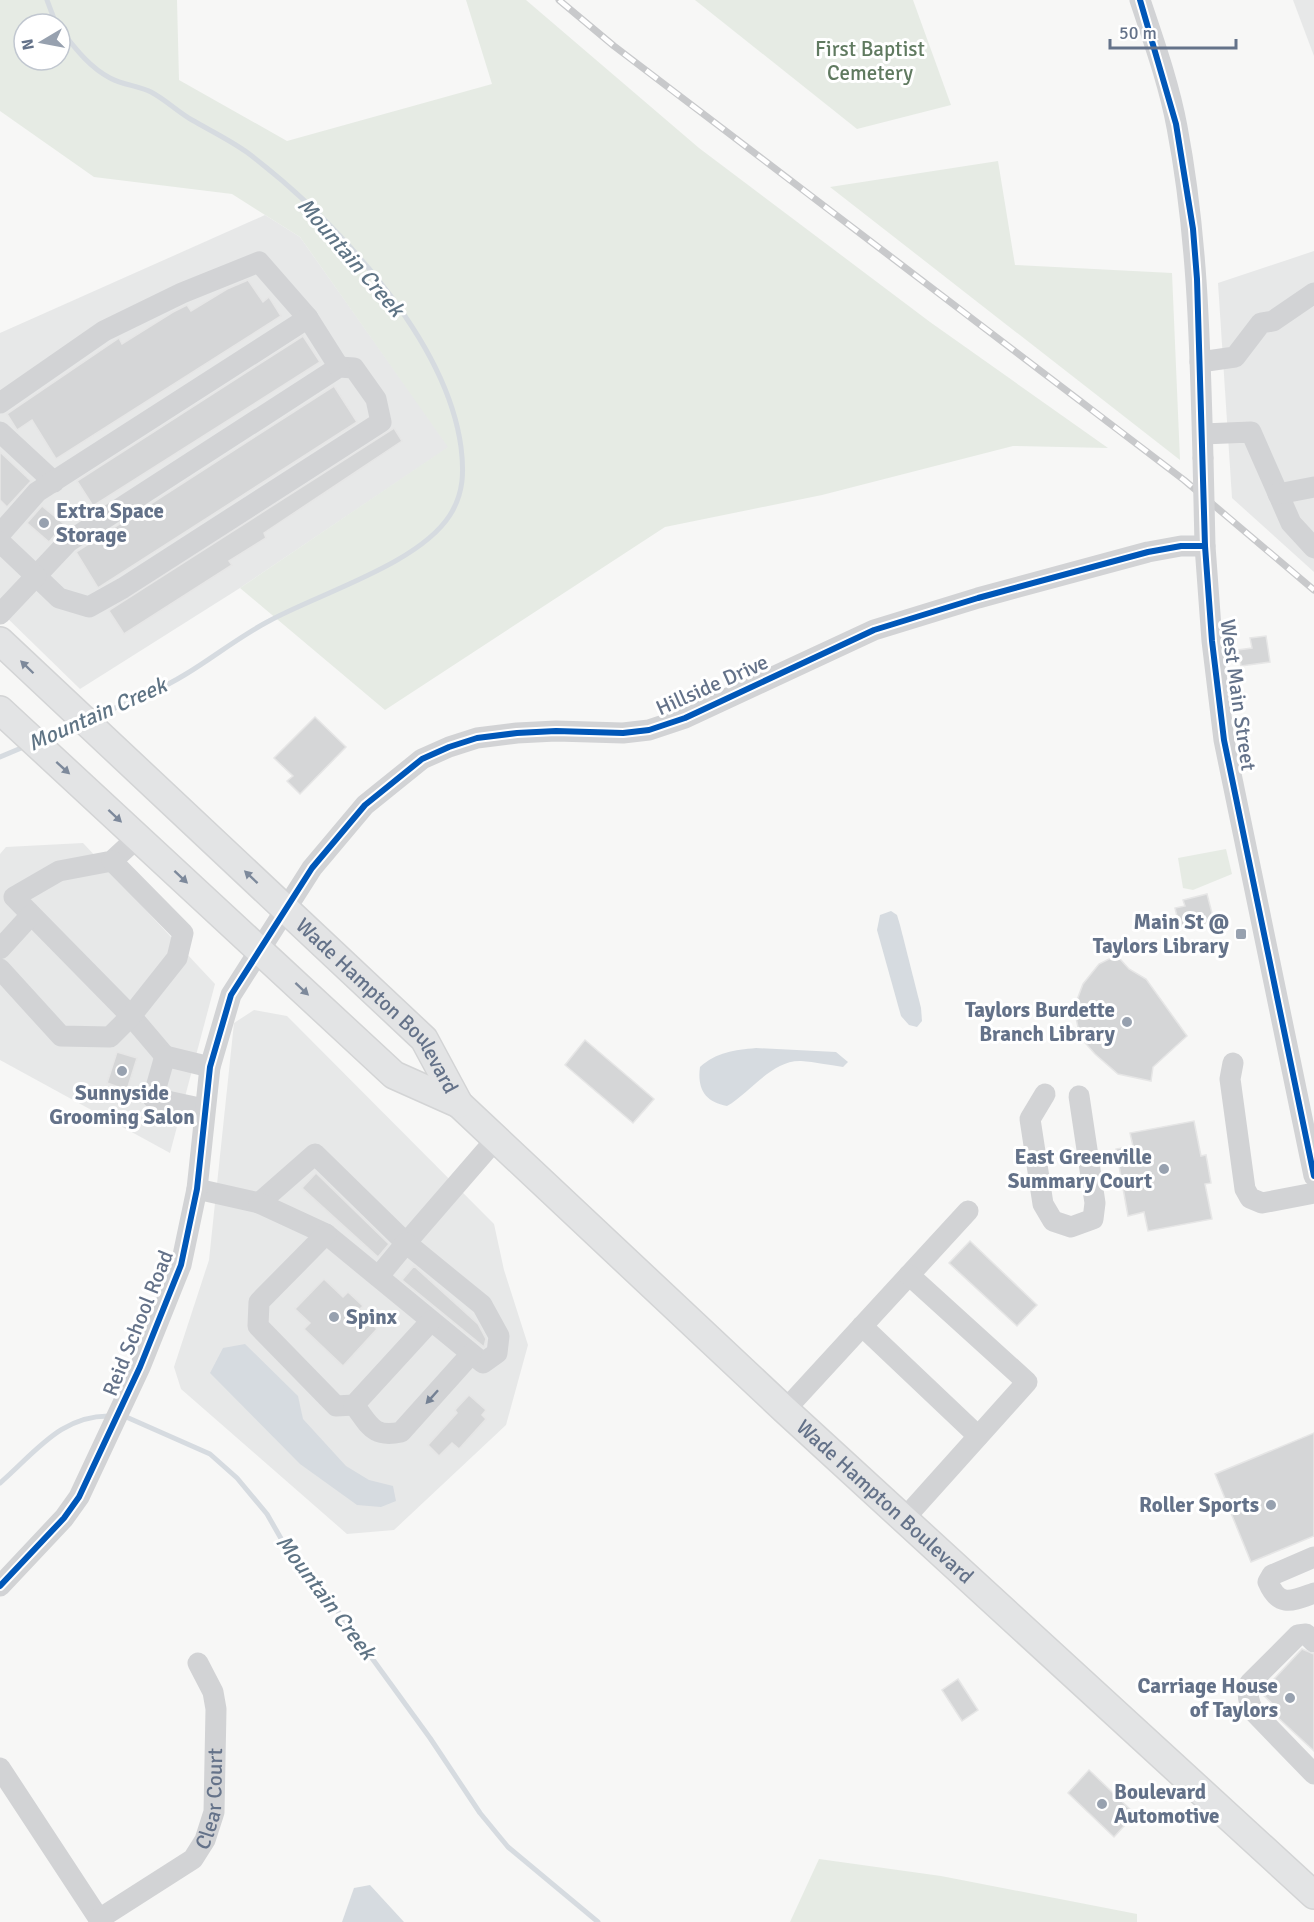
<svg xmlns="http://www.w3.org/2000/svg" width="1314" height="1922" font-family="Signika,sans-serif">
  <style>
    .built { fill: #e7e8e8 }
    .green { fill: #e6ebe4; fill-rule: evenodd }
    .water { fill: #d6dbe0 }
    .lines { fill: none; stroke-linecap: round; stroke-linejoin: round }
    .stream { stroke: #d6dbe0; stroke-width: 5 }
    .building { fill: #d5d6d7; stroke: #e6e6e6; stroke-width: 1.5 }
    .major-casing { stroke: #d3d4d5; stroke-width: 30 }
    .minor { stroke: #d2d3d5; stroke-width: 21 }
    .major { stroke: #e3e4e5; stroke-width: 27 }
    .rail-casing { stroke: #c8c9cb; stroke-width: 7 }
    .rail { stroke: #fff; stroke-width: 4.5; stroke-dasharray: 14; stroke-linecap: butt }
    .minor-bridge { stroke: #d2d3d5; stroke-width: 21 }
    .cycleway-casing { stroke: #fff; stroke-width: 10 }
    .cycleway { stroke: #0057b8; stroke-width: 6 }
    .oneway { fill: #7d899b }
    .oneway2 { fill: #748194 }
    .poi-dot { fill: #97a1af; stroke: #fff; stroke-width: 2 }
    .labels { text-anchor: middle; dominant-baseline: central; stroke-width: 6; stroke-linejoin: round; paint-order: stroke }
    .park-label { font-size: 21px; fill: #607a60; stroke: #fff }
    .poi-label { font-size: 21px; font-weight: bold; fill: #647289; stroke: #fff; text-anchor: end }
    .street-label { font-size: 21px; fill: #647289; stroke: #fff }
    .water-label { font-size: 22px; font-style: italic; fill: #5f7485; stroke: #fff }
  </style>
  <rect width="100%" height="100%" fill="#f7f7f6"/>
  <g class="built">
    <path d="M1293,0H1314V56Z"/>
    <path d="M265,215L300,237L449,447L240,588L80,689L0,611V333Z"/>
    <path d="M1314,251V572L1232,498L1218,283Z"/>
    <path d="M83,843L215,984L170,1153L0,1060V854L6,847Z"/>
    <path d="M254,1010L287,1016L494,1224L504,1270L528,1345L506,1425L394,1530L347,1534L181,1389L174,1367L209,1260L234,1023Z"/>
  </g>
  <g class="green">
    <path d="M0,0H177L179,80L287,141L492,84L466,0H526L699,148L930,322L1108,448L1013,446L822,495L665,527L385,710L240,588L448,447L300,237L232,194L94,177L0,111ZM24,24H60V60H24Z"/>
    <path d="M695,0H913L951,105L857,129Z"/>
    <path d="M998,161L1015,265L1172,273L1180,460L830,187Z"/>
    <path d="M1226,849L1232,874L1193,890L1183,888L1178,858Z"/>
    <path d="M819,1859L941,1876L1137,1914V1922H790Z"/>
  </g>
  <g class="water">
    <path d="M891,911L897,915L900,925L921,1008L922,1021L917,1027L909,1025L901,1016L877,930L880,915Z"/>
    <path d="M756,1048L836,1052L848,1062L843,1067C829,1065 815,1062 801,1061C772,1060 751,1092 727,1106C705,1102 697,1089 700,1067C717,1052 734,1050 756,1048Z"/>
    <path d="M245,1344L298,1396L303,1419L346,1466L369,1480L393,1486L396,1501L381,1507L357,1505L300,1464L210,1373L223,1348Z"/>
    <path d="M370,1885L404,1922H342L354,1888Z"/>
  </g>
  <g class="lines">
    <g class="stream">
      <path d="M47,0L56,24"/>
      <path d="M60,29C75,48 89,67 110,78C123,85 139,86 151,92C166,100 178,112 192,120C211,131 230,140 248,153C333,218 446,337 461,447C464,471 464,493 450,515C419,564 320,593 269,621C240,636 214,657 186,674C157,692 124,704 93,717"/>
      <path d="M43,739L76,725"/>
      <path d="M0,757L26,746"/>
      <path d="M124,1416L210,1454L237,1478L267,1514L287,1549L310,1573L430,1738L480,1813L508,1847L598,1922"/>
      <path d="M0,1483C35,1453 61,1414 112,1416"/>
    </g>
  </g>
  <g class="building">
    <path d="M248,280L263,302L269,297L281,316L56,459L32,420L17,430L7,414L119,338L122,344L173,312L187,305L191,311L227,289Z"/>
    <path d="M303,336L320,362L93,506L77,481Z"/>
    <path d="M334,386L357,422L98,588L76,552Z"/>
    <path d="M394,428L402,441L264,533L266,538L229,561L232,565L124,634L109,611L111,609Z"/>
    <path d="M0,452L31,481L7,507L0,500Z"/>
    <path d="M42,506L64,524L49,542L27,523Z"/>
    <path d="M1266,636L1270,662L1241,666L1238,650L1252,648L1250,638Z"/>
    <path d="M315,717L346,747L300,794L287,781L293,776L274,758Z"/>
    <path d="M1207,894L1214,921L1180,929L1175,908L1185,906L1183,900Z"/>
    <path d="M1111,958L1120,959L1129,969L1146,979L1187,1036L1153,1067L1151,1081L1118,1074L1095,1054L1080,1037L1074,1008L1083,984L1099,964Z"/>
    <path d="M585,1040L654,1099L633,1123L565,1065Z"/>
    <path d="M117,1052L137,1058L127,1090L107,1083Z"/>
    <path d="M1194,1121L1201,1156L1206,1155L1211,1183L1205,1184L1212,1219L1148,1231L1144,1212L1128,1216L1116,1149L1133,1146L1130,1133Z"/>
    <path d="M316,1173L389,1244L378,1257L302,1188Z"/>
    <path d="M970,1241L1037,1305L1017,1326L949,1263Z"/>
    <path d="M414,1266L478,1324L486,1339L484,1347L402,1280Z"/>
    <path d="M324,1279L343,1297L348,1292L363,1306L358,1311L377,1329L343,1366L304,1329L310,1323L295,1309Z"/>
    <path d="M469,1395L486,1410L482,1415L486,1419L459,1449L452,1443L439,1456L428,1445L457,1413L455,1410Z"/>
    <path d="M1314,1433V1536L1251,1562L1215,1474Z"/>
    <path d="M1302,1649L1314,1654V1751L1274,1714L1278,1709L1261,1693Z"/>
    <path d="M958,1679L978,1710L962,1721L942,1690Z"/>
    <path d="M1089,1770L1135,1814L1114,1837L1068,1793Z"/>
  </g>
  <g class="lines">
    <g class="major-casing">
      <g id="major">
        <path id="s2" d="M0,641L424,1039L459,1104L785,1410L1314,1895"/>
        <path d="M0,710L394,1075L459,1104"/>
      </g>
    </g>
    <g class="minor">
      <path d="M1140,0C1154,42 1169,84 1177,127C1198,237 1200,347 1203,458"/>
      <path d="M1200,362L1235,357L1261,323L1273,321L1314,293"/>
      <path d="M339,367L354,368L376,399L381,422L123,588L89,607L59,598L36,576L68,542Z"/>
      <path d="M0,403L104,331L182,293L259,262L308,318"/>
      <path d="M0,432L54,482"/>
      <path d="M1203,434L1251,432L1291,523L1314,548"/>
      <path d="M1278,494L1314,487"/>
      <path d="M0,534L37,492L308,318L339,367"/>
      <path d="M0,542L36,576L0,614"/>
      <path d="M138,837L112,861L59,871L14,897L131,1016L165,1056"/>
      <path d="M0,949L31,915"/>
      <path d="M0,969L61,1036L110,1037L131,1016L177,958L183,933L112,861"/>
      <path d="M1233,1063L1230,1079L1245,1189L1250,1198L1262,1203L1314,1193"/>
      <path d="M1045,1094L1030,1119L1043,1204L1053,1221L1071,1227L1093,1219L1095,1203L1079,1096"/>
      <path d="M204,1109L153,1098L165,1056L210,1067"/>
      <path d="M197,1189L259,1203L315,1154L406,1243L496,1139"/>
      <path d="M259,1203L326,1234L483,1363L497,1353L499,1336L482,1305L406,1243L378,1277"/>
      <path d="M326,1234L259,1302L258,1326L336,1406L354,1405L431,1321"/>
      <path d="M862,1326L978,1436"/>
      <path d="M354,1405C370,1425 372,1438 401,1432L471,1354"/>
      <path d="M785,1410L968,1211"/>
      <path d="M904,1519L1027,1382L909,1275"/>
      <path d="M1314,1557L1272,1575L1268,1582C1279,1608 1292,1601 1314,1593"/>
      <path d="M0,1586L64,1518L79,1497L140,1367L181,1265L197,1189L210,1067L231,995L312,868L365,805L422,759L449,747L477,738L517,733L556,731L623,733L649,730L685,718L874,630L978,598L1148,552L1181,546H1205L1212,641L1224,740L1314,1176"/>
      <path d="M1314,1642L1306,1634L1298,1635L1250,1683C1247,1695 1248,1702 1254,1712L1314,1774"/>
      <path d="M0,1768L101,1922"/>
      <path id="s1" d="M99,1919L193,1859L205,1840L214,1812L216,1709L213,1692L198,1663"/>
    </g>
    <use href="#major" class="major"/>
    <g class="rail-casing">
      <path id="rail" d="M559,0L614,46L1184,480L1314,590"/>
    </g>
    <use href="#rail" class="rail"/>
    <path class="minor-bridge" d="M1203,458L1205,546"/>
    <g class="cycleway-casing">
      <g id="cycleway">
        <path d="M1140,0L1176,124L1193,229L1197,279L1205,546L1212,641L1224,740L1314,1176"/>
        <path d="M0,1586L64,1518L79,1497L140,1367L181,1265L197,1189L210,1067L231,995L312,868L365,805L422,759L449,747L477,738L517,733L556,731L623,733L649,730L685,718L874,630L978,598L1148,552L1181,546H1205"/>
      </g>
    </g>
    <use href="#cycleway" class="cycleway"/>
  </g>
  <defs><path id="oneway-solid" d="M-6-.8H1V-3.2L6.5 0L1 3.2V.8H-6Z" transform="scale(1.5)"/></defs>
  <g class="oneway">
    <use href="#oneway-solid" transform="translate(27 667) rotate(-136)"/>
    <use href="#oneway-solid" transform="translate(63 768) rotate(42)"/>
    <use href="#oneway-solid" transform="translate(115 816) rotate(43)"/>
    <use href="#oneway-solid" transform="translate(181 877) rotate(43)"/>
    <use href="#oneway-solid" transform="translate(251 877) rotate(-137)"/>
    <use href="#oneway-solid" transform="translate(302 989) rotate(43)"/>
  </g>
  <use class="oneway2" href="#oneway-solid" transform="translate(432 1397) rotate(132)"/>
  <g class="poi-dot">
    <circle cx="44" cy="523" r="6"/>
    <rect x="1235" y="928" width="12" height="12" rx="3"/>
    <circle cx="1127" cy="1022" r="6"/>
    <circle cx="122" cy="1071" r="6"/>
    <circle cx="1164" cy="1169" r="6"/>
    <circle cx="334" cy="1317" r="6"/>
    <circle cx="1271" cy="1505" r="6"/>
    <circle cx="1290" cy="1698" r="6"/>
    <circle cx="1102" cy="1804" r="6"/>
  </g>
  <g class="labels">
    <g class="park-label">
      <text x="870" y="49">First Baptist<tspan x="870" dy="24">Cemetery</tspan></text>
    </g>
    <g class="poi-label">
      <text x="56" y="511" text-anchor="start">Extra Space<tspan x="56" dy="24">Storage</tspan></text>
      <text x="1229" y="922">Main St @<tspan x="1229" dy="24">Taylors Library</tspan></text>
      <text x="1115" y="1010">Taylors Burdette<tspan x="1115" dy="24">Branch Library</tspan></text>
      <text x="122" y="1093" text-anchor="middle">Sunnyside<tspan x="122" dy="24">Grooming Salon</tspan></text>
      <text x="1152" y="1157">East Greenville<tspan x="1152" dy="24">Summary Court</tspan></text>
      <text x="346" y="1317" text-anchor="start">Spinx</text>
      <text x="1259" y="1505">Roller Sports</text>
      <text x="1278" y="1686">Carriage House<tspan x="1278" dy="24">of Taylors</tspan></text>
      <text x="1114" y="1792" text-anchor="start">Boulevard<tspan x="1114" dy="24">Automotive</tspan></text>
    </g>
    <g class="street-label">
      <text transform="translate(712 685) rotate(-24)">Hillside Drive</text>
      <text transform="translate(1238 695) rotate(82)">West Main Street</text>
      <text stroke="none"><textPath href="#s2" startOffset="526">Wade Hampton Boulevard</textPath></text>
      <text transform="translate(138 1323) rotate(-68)">Reid School Road</text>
      <text stroke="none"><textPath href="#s2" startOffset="1238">Wade Hampton Boulevard</textPath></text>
      <text stroke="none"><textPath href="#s1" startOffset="176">Clear Court</textPath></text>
    </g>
    <g class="water-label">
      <text transform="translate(351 257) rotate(49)">Mountain Creek</text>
      <text transform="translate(97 714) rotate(-24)">Mountain Creek</text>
      <text transform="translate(326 1597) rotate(53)">Mountain Creek</text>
    </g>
  </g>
  <g transform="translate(42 42) rotate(260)"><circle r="28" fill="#ffffff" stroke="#c1c7d0" stroke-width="1.5"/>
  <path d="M0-4.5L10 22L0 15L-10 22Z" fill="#97a1af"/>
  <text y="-9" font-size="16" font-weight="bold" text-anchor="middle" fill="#647289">N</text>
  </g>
  <path d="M1110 39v9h126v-9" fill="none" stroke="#647289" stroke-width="3"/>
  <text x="1119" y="39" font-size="18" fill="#647289" stroke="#ffffff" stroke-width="4.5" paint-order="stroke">50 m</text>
</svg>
